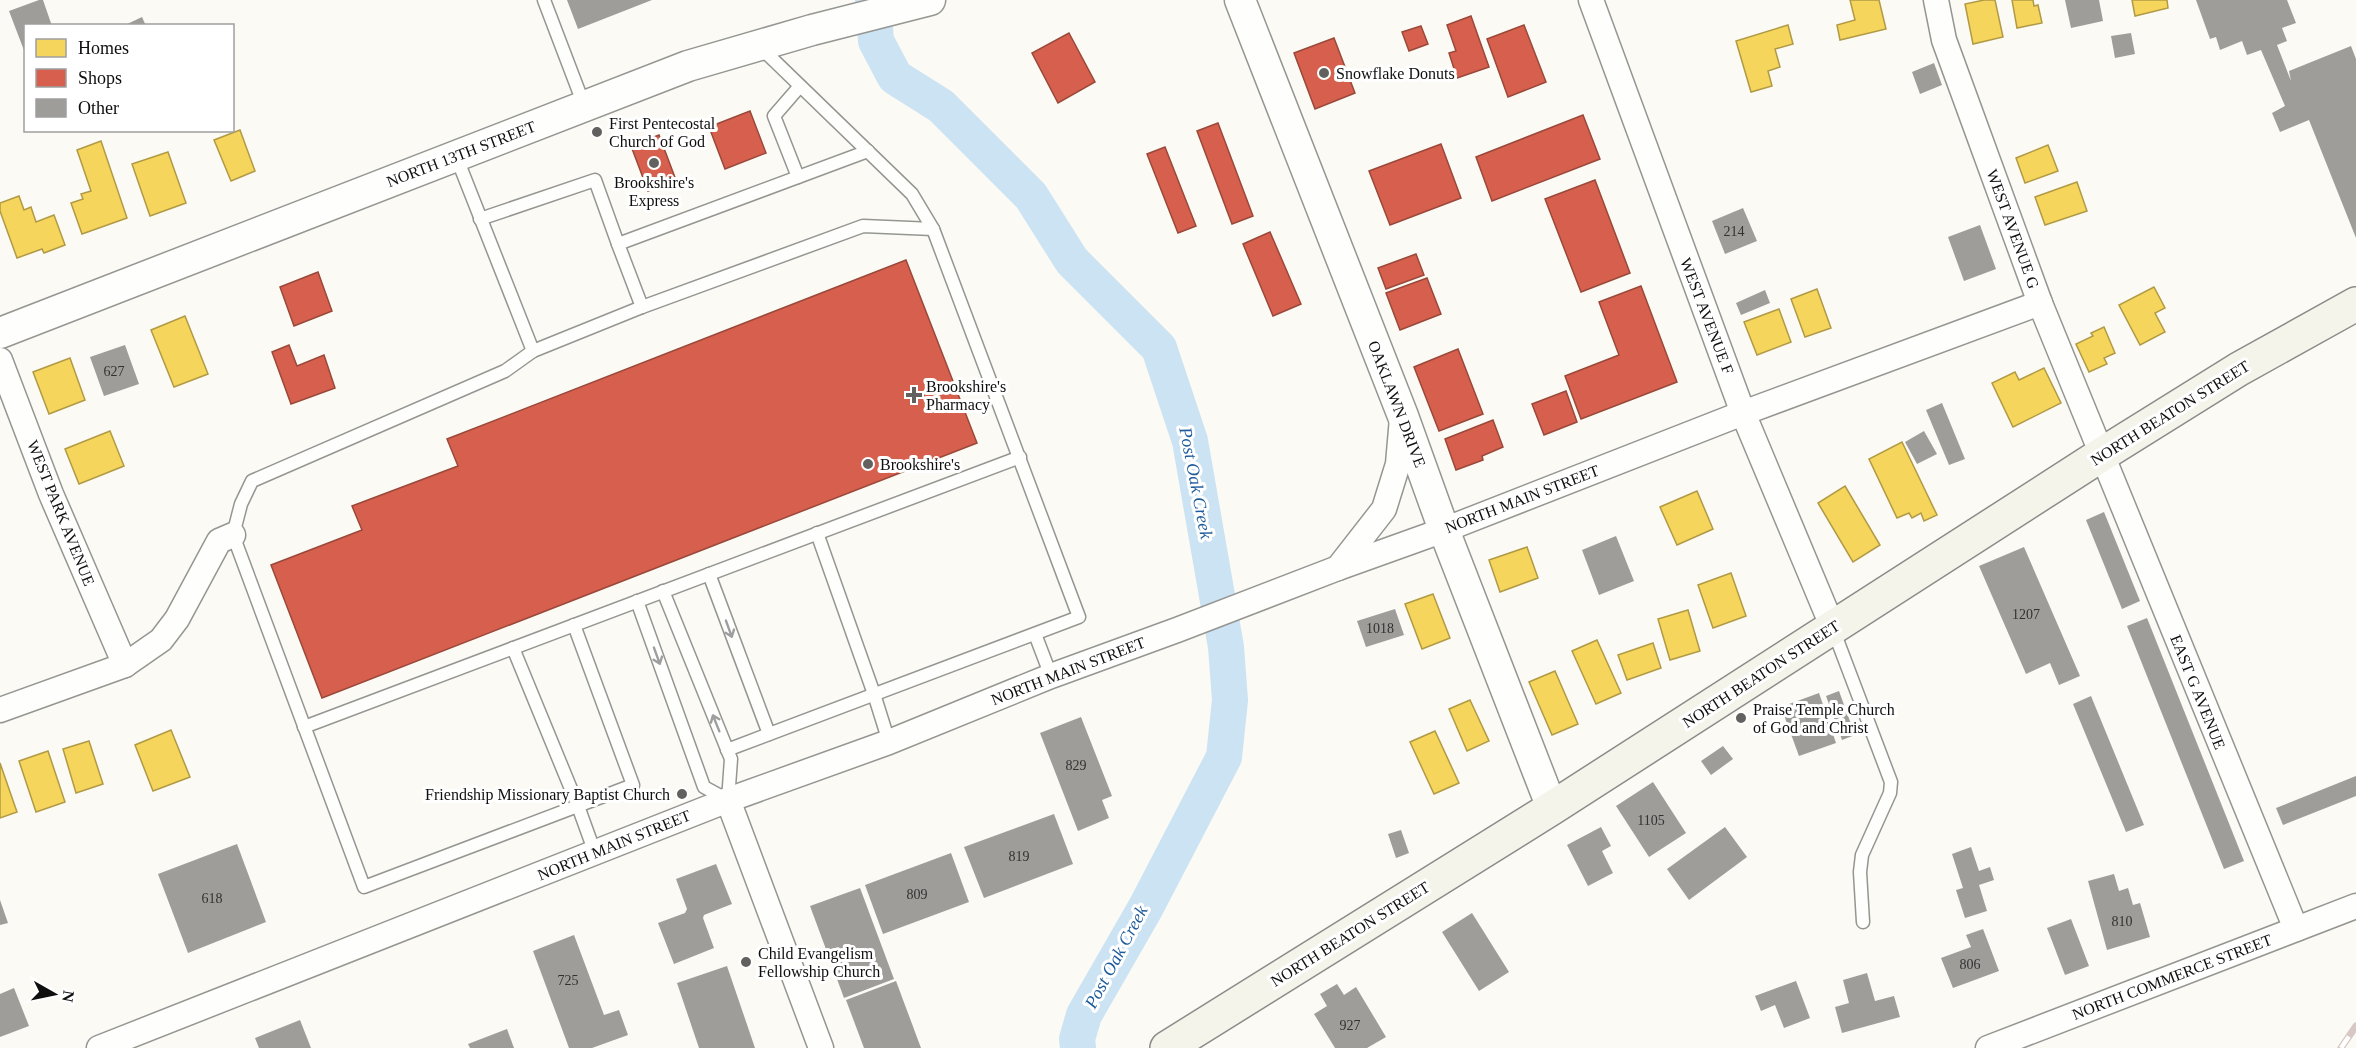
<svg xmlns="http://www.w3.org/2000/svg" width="2356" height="1048" font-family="Georgia,serif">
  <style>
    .homes { fill: #f6d55c; stroke: #b19a45; stroke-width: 1.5 }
    .shops { fill: #d6604d; stroke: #9a483a; stroke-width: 1.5 }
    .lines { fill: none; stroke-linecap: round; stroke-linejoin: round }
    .river { stroke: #cce3f3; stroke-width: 36 }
    .building { fill: #9f9d9a }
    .service-casing { stroke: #959592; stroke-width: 15 }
    .minor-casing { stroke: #959592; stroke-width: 27 }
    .tertiary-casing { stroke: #959592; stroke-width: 33 }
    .secondary-casing { stroke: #8c8b89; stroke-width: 36 }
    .service { stroke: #fefefd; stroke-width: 12 }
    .minor { stroke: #fefefd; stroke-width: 24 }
    .tertiary { stroke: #fefefd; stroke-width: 30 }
    .secondary { stroke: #f4f4eb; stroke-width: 33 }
    .rail-casing { stroke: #d7c7c5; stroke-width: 7 }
    .rail { stroke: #fff; stroke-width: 4.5; stroke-dasharray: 14; stroke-linecap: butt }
    .oneway { stroke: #9e9e9e }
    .poi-dot { fill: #62615f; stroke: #fff; stroke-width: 2 }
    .labels { text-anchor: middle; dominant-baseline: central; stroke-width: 6; stroke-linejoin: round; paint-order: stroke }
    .number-label { font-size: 14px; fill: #333232 }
    .poi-label { font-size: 16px; fill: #0f0f0f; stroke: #fff; text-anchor: start }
    .street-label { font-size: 16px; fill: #0f0f0f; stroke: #fff }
    .water-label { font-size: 18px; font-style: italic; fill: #1e5b9b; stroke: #fff }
  </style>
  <rect width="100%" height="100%" fill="#fbfaf4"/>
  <g class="homes">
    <path d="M1850,0H1879L1886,29L1840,40L1837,25L1855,20Z"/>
    <path d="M1984,0H1995L2003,37L1973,44L1965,4Z"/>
    <path d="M2012,0H2033L2034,6L2038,5L2042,23L2017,28Z"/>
    <path d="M2132,0H2167L2168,8L2135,16Z"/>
    <path d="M1788,25L1793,44L1775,49L1780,67L1768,71L1772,86L1751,92L1736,41Z"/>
    <path d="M240,130L255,171L231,181L214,140Z"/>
    <path d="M101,141L127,218L82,234L71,203L83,199L81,194L91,191L77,150Z"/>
    <path d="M2048,145L2058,171L2025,183L2016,158Z"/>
    <path d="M168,152L186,203L150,216L132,164Z"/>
    <path d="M2077,182L2087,211L2045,225L2035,197Z"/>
    <path d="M19,196L24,210L31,207L36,222L54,215L65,245L44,253L42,249L17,258L0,211V203Z"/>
    <path d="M2154,287L2165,308L2155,313L2165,332L2140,345L2119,305Z"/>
    <path d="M1817,289L1831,328L1805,337L1791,299Z"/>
    <path d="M1779,309L1791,342L1757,355L1744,322Z"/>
    <path d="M185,316L208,374L174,387L151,330Z"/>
    <path d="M2104,327L2115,353L2104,358L2107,364L2089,372L2076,344L2093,336L2091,333Z"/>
    <path d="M70,358L85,400L49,414L33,372Z"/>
    <path d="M2044,368L2061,403L2013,427L1992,383L2015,372L2019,380Z"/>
    <path d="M110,431L124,466L79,484L65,449Z"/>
    <path d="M1902,442L1937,515L1924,521L1921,513L1912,518L1909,513L1897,518L1869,459Z"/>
    <path d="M1845,486L1880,545L1853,562L1818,503Z"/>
    <path d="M1697,491L1713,529L1677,545L1660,507Z"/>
    <path d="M1527,547L1538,578L1500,592L1489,560Z"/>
    <path d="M1731,573L1746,616L1713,628L1698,585Z"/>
    <path d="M1433,594L1450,638L1422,649L1405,604Z"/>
    <path d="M1688,610L1700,651L1670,660L1658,619Z"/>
    <path d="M1597,640L1621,693L1596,704L1572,651Z"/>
    <path d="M1653,643L1661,668L1627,680L1618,655Z"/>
    <path d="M1555,671L1578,724L1552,735L1529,682Z"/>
    <path d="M1470,700L1489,741L1467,751L1449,709Z"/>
    <path d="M171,730L190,777L153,791L135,745Z"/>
    <path d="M1435,731L1459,783L1434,794L1410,742Z"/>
    <path d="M89,741L103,784L76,793L63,749Z"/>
    <path d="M48,751L65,802L36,812L19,761Z"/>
    <path d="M0,763L17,812L0,818Z"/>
  </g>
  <g class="shops">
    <path d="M1471,16L1489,67L1457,78L1449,53L1456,51L1447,25Z"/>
    <path d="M1524,25L1546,82L1508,97L1487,39Z"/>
    <path d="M1421,26L1428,44L1409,51L1402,32Z"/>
    <path d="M1069,33L1095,82L1058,103L1032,53Z"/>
    <path d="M1334,38L1355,93L1315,109L1294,53Z"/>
    <path d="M750,111L766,153L725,169L709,127Z"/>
    <path d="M1583,115L1600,159L1492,201L1476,157Z"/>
    <path d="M1218,123L1253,216L1232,224L1197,131Z"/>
    <path d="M659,135L676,180L648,191L631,146Z"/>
    <path d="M1441,144L1461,198L1390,225L1369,171Z"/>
    <path d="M1165,147L1196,226L1178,233L1147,154Z"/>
    <path d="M1595,180L1630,273L1581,292L1545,199Z"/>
    <path d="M1270,232L1301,304L1273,316L1243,244Z"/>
    <path d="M1416,254L1424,275L1386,289L1378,268Z"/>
    <path d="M906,260L977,443L322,698L271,565L362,530L352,506L458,466L447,439Z"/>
    <path d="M318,272L332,311L294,326L280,287Z"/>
    <path d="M1427,278L1441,314L1400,330L1386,293Z"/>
    <path d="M1641,286L1677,382L1581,419L1565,376L1619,355L1599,302Z"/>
    <path d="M289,345L297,366L324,355L335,388L291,404L272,352Z"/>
    <path d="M1458,349L1483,414L1439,431L1414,367Z"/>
    <path d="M1566,391L1577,422L1544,435L1532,404Z"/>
    <path d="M1493,420L1503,447L1482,456L1483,460L1456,470L1445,439Z"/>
  </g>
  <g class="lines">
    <path class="river" d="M873,0L876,41L895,77L941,106L1031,196L1072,261L1159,348L1190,441L1226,647L1230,700L1224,757L1146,907L1084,1015L1077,1039L1078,1048"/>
  </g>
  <g class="building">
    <path d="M39,0H43L52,26H26L25,53L9,11Z"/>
    <path d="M567,0H652L578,29Z"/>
    <path d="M2065,0H2099L2103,21L2071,28Z"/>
    <path d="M2196,0H2287L2296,23L2282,28L2287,41L2277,45L2291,81L2289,71L2351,46L2356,59V238L2309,120L2280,132L2272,113L2285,106L2261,50L2247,55L2242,41L2220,50L2216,37L2210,39Z"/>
    <path d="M142,17L146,26H123Z"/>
    <path d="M2131,33L2135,54L2115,58L2111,36Z"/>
    <path d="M1934,63L1942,85L1920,94L1912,72Z"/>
    <path d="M1743,208L1757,241L1725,254L1712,221Z"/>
    <path d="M1980,225L1996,269L1964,281L1948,237Z"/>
    <path d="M1765,290L1770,303L1741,315L1736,303Z"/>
    <path d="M125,345L139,384L104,396L90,357Z"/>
    <path d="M1942,403L1965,459L1949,465L1926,410Z"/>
    <path d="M1924,431L1937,454L1917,464L1905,442Z"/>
    <path d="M2104,512L2140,601L2122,609L2086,520Z"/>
    <path d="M1616,536L1634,581L1599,595L1582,550Z"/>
    <path d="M2024,547L2080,676L2059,685L2050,663L2026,674L1979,566Z"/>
    <path d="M1395,609L1404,635L1366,647L1357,621Z"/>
    <path d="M2147,618L2244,861L2224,869L2127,626Z"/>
    <path d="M1839,691L1855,735L1842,740L1826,696Z"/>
    <path d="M1819,693L1836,743L1799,756L1781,707Z"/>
    <path d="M2091,696L2144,825L2126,832L2073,704Z"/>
    <path d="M1081,717L1112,796L1102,800L1109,818L1078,831L1040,733Z"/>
    <path d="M1723,746L1733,759L1711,775L1701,761Z"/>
    <path d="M2356,776V796L2283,825L2276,808Z"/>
    <path d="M1653,782L1686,833L1649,857L1616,806Z"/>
    <path d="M1054,814L1073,864L984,898L964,847Z"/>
    <path d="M1601,827L1611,846L1602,851L1613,873L1588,886L1567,845Z"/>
    <path d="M1725,827L1747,857L1689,900L1667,869Z"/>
    <path d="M1401,830L1409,853L1396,858L1388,834Z"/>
    <path d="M237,844L266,922L188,953L158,874Z"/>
    <path d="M1971,847L1979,871L1990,867L1994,880L1979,885L1987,911L1965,918L1956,890L1963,888L1952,854Z"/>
    <path d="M951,853L969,902L883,934L865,885Z"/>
    <path d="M716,864L732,904L704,915L703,918L714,948L674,964L658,923L685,913L687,909L676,879Z"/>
    <path d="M2114,874L2119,891L2128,888L2133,905L2140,903L2150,937L2107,950L2088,881Z"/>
    <path d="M860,888L894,979L844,998L810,906Z"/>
    <path d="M0,900L8,923L0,925Z"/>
    <path d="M1472,913L1509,972L1479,991L1442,932Z"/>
    <path d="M2071,919L2089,966L2065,975L2047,928Z"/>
    <path d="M1983,929L1999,971L1953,988L1941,958L1971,947L1966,935Z"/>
    <path d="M574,935L604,1015L619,1010L628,1035L592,1048H569L533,951Z"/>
    <path d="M727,966L755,1048H699L677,983Z"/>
    <path d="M1867,973L1875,1001L1894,996L1900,1017L1842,1033L1835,1007L1849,1003L1843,980Z"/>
    <path d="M896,981L921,1048H864L846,1000Z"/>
    <path d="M1796,981L1810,1018L1784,1028L1775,1005L1761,1011L1755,996Z"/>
    <path d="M1337,984L1344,995L1356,987L1386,1037L1367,1048H1335L1314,1014L1327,1006L1320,994Z"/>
    <path d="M14,988L29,1026L0,1037V994Z"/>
    <path d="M300,1020L311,1048H259L255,1038Z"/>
    <path d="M507,1029L514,1048H470L468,1044Z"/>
  </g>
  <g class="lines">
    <g class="service-casing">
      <g id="service">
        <path d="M544,0L584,105"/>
        <path d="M456,156L533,351L642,307L863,226L933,229"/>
        <path d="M798,177L774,116L800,86"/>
        <path d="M480,219L595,180L618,244"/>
        <path d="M642,307L618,244L868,151"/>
        <path d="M533,351L505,371L252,481L241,504L233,535L364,887L633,785L574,625"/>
        <path d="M817,533L874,694L889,742"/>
        <path d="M709,574L769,734"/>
        <path d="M637,601L704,787L728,800L731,759L663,591"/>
        <path d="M1833,629L1891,782L1890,793L1862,855L1860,872L1863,922"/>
        <path d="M1035,634L1051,676"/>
        <path d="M513,648L578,806L595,853"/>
        <path d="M304,727L1020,457"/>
        <path d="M727,750L1079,617L933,229L912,194L759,46"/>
      </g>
    </g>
    <g class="minor-casing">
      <g id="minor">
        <path d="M1591,0L1743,413L1833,628"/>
        <path d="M1936,0L1944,40L2040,303L2296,929"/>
        <path d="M0,360L51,494L125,665"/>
        <path d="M1338,568L1384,509L1398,464L1402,418"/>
        <path d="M0,710L125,665L161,640L177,619L219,541L233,535"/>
        <path d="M728,800L821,1048"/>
        <path d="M99,1048L728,800L889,742L1051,676L1177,630L1338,568L1444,530L1743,413L2040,303"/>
        <path d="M1988,1048L2356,906"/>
      </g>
    </g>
    <g class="tertiary-casing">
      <g id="tertiary">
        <path d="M1240,0L1403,416L1444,530L1552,808"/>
        <path d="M0,333L688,66L812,30L930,0"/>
      </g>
    </g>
    <g class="secondary-casing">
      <path id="secondary" d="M1167,1048L1552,808L2101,455L2239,369L2356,304"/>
    </g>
    <use href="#service" class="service"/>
    <use href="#minor" class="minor"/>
    <use href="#tertiary" class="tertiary"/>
    <use href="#secondary" class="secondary"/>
    <g class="rail-casing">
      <path id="rail" d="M2341,1048L2356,1026"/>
    </g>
    <use href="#rail" class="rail"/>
  </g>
  <defs><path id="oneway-shaft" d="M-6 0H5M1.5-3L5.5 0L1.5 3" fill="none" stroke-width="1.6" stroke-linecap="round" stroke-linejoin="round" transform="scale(1.5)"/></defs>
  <g class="oneway">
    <use href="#oneway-shaft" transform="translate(729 629) rotate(70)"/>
    <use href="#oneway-shaft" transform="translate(657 656) rotate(70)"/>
    <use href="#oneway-shaft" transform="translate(716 723) rotate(-112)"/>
  </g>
  <g class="poi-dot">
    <circle cx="1324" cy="73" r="6"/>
    <circle cx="597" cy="132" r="6"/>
    <circle cx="654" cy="163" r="6"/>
    <path d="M911 386h6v6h6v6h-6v6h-6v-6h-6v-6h6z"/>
    <circle cx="868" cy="464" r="6"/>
    <circle cx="1741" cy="718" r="6"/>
    <circle cx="682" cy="794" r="6"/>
    <circle cx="746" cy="962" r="6"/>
  </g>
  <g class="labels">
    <g class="number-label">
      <text x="1734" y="231">214</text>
      <text x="114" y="371">627</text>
      <text x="2026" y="614">1207</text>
      <text x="1380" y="628">1018</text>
      <text x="1076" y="765">829</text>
      <text x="1651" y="820">1105</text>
      <text x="1019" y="856">819</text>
      <text x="917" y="894">809</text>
      <text x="212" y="898">618</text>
      <text x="2122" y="921">810</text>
      <text x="1970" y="964">806</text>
      <text x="568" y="980">725</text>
      <text x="1350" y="1025">927</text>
    </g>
    <g class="poi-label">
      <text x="1336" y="73">Snowflake Donuts</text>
      <text x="609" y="123">First Pentecostal<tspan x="609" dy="18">Church of God</tspan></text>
      <text x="654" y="182" text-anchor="middle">Brookshire's<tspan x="654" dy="18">Express</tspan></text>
      <text x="926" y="386">Brookshire's<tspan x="926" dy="18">Pharmacy</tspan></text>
      <text x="880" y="464">Brookshire's</text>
      <text x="1753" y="709">Praise Temple Church<tspan x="1753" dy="18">of God and Christ</tspan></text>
      <text x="670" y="794" text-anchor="end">Friendship Missionary Baptist Church</text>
      <text x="758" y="953">Child Evangelism<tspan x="758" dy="18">Fellowship Church</tspan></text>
    </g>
    <g class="street-label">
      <text transform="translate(461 154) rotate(-21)">NORTH 13TH STREET</text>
      <text transform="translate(2013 229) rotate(70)">WEST AVENUE G</text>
      <text transform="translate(1707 316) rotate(69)">WEST AVENUE F</text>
      <text transform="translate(1397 404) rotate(69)">OAKLAWN DRIVE</text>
      <text transform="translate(2170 413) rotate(-32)">NORTH BEATON STREET</text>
      <text transform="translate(1522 499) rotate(-21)">NORTH MAIN STREET</text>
      <text transform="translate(61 513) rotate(68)">WEST PARK AVENUE</text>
      <text transform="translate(1068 671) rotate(-21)">NORTH MAIN STREET</text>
      <text transform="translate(1761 674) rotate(-33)">NORTH BEATON STREET</text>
      <text transform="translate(2198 692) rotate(68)">EAST G AVENUE</text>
      <text transform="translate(614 845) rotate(-22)">NORTH MAIN STREET</text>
      <text transform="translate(1350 934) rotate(-32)">NORTH BEATON STREET</text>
      <text transform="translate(2172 977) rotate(-21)">NORTH COMMERCE STREET</text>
    </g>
    <g class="water-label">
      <text transform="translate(1196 483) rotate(79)">Post Oak Creek</text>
      <text transform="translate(1116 957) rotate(-62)">Post Oak Creek</text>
    </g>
  </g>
  <rect x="24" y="24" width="210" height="108" fill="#ffffff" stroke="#9f9f9f" stroke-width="1.5"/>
  <rect x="36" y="39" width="30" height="18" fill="#f6d55c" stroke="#9f9f9f" stroke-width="1.5"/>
  <text x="78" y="54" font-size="18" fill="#0f0f0f">Homes</text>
  <rect x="36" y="69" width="30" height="18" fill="#d6604d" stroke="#9f9f9f" stroke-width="1.5"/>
  <text x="78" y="84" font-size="18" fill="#0f0f0f">Shops</text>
  <rect x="36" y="99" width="30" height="18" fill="#9f9d9a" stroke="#9f9f9f" stroke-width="1.5"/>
  <text x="78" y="114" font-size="18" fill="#0f0f0f">Other</text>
  <g transform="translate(54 994) rotate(99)" stroke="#ffffff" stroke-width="4.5" paint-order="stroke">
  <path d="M0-4.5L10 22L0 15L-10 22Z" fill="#0f0f0f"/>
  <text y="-9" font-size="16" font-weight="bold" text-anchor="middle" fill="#0f0f0f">N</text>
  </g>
</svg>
